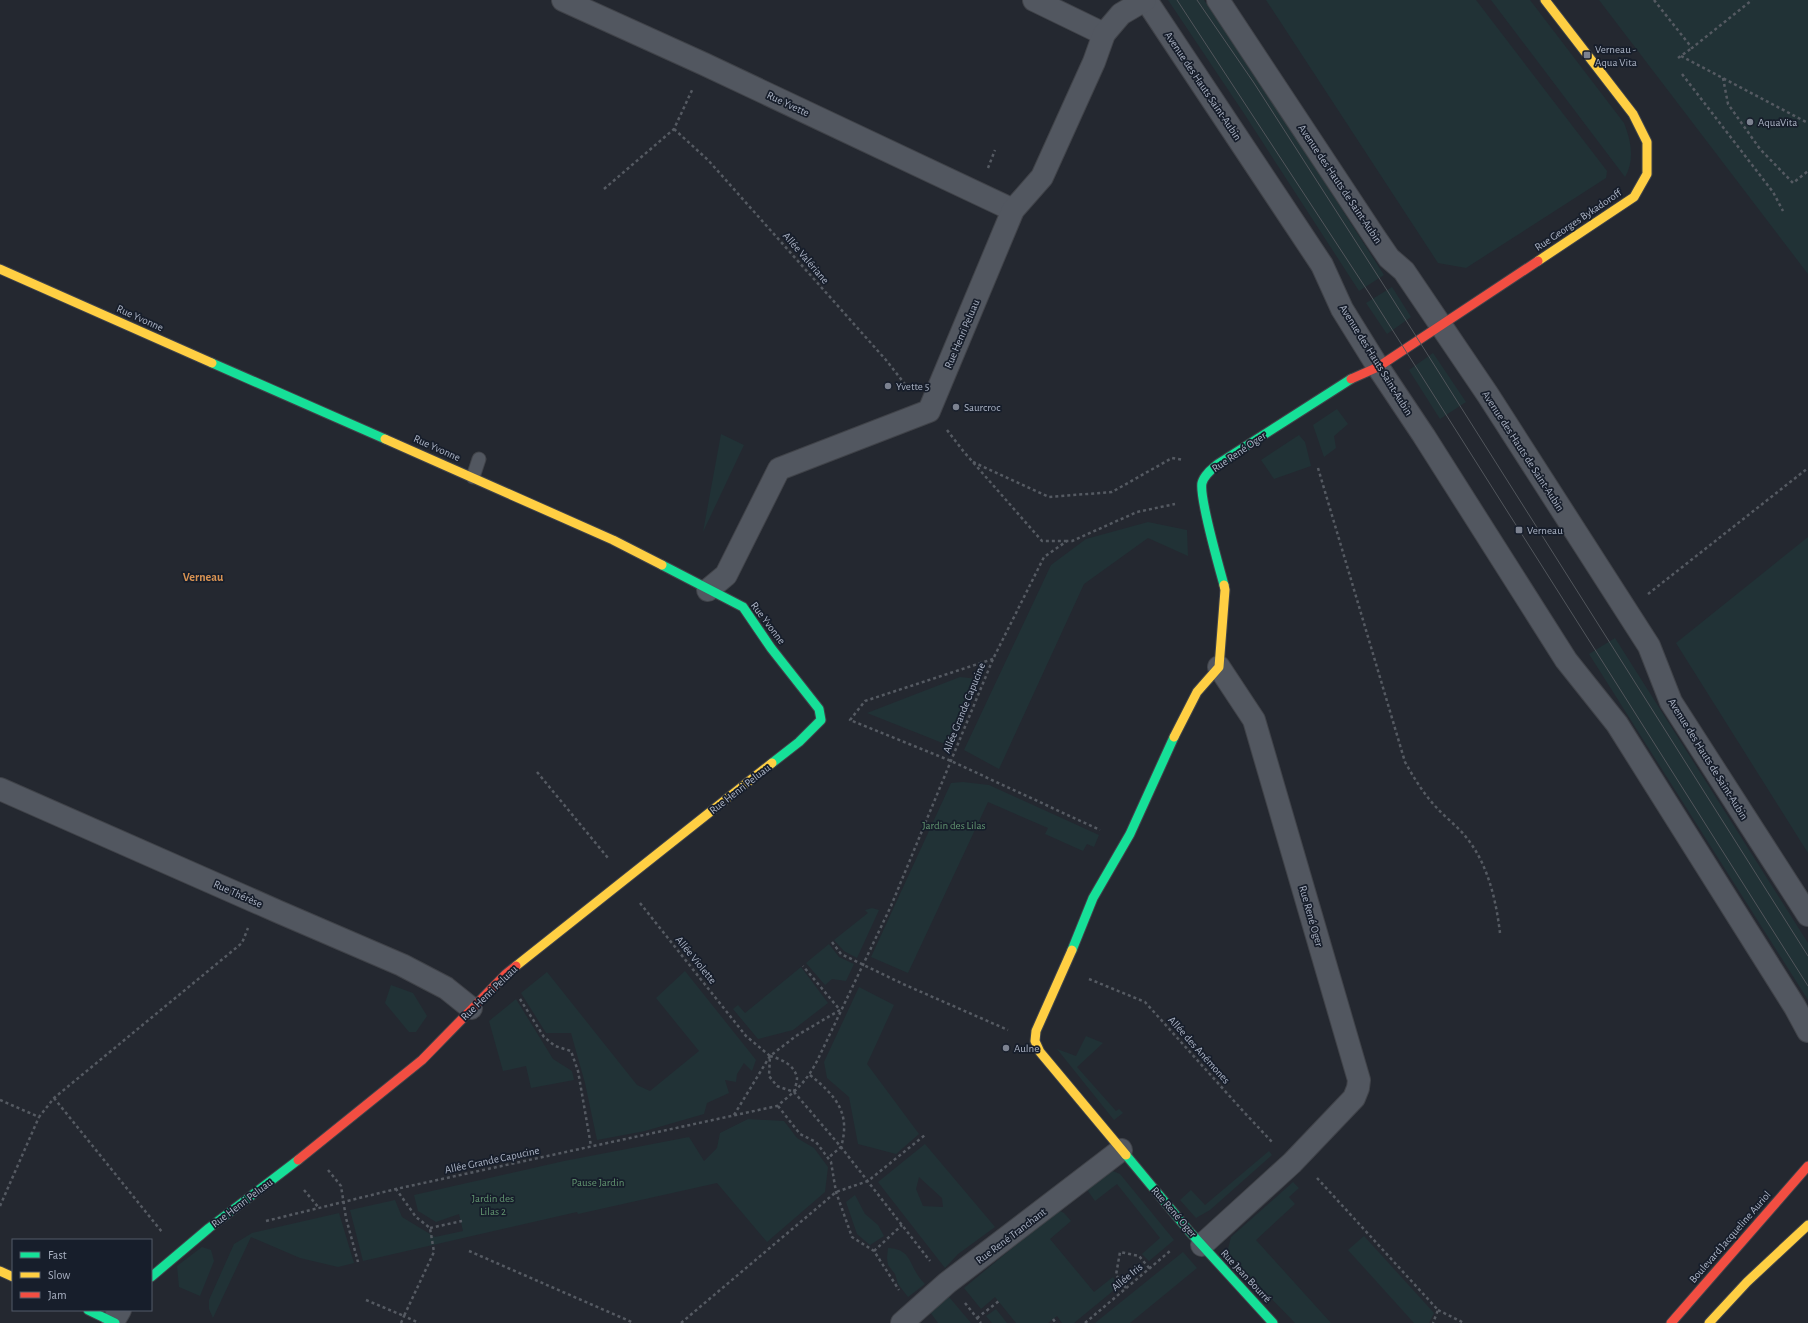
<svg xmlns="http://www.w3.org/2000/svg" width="1808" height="1323" font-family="'Alegreya Sans',sans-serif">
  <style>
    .green { fill: #213236; fill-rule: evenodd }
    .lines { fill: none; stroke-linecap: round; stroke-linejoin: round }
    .lane-casing { stroke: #404349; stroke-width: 15 }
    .street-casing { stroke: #404349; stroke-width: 24 }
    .fast-casing { stroke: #404349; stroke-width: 11 }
    .slow-casing { stroke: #404349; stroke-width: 11 }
    .jam-casing { stroke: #404349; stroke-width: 11 }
    .path { stroke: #555a62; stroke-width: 2.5; stroke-dasharray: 3 3; stroke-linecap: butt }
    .lane { stroke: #525760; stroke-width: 13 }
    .street { stroke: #525760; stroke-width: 22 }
    .fast { stroke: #16e098; stroke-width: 9 }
    .slow { stroke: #ffcf43; stroke-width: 9 }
    .jam { stroke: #f24e42; stroke-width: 9 }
    .tram { stroke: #52565c; stroke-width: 1 }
    .poi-dot { fill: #7c8290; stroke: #171e2b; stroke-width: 1.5 }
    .labels { text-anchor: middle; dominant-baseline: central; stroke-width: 3.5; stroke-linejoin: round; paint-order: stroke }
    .poi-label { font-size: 11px; fill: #abb3c4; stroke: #171e2b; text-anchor: start }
    .street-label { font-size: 11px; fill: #abb3c4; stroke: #171e2b }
    .park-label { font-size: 11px; fill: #629570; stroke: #171e2b }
    .neighbourhood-label { font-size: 12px; font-weight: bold; fill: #d89352; stroke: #171e2b }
  </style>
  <rect width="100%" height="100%" fill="#242830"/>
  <g class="green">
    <path d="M1168,0H1204L1272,100L1384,275L1359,291L1243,112Z"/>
    <path d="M1266,0H1476L1607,171L1606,178L1466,268L1438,263Z"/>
    <path d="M1491,0H1530L1624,123C1631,141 1635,160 1625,177Z"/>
    <path d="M1599,0H1808V274Z"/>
    <path d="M1392,287L1411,317L1387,334L1366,303Z"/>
    <path d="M1433,353L1466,402L1440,419L1409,370Z"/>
    <path d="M1337,409L1348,424L1334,436L1336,448L1324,457L1313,425Z"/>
    <path d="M721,434L744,445L703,532Z"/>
    <path d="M1299,435L1305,442L1311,466L1274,479L1261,460Z"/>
    <path d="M1148,522L1187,530L1188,556L1148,538L1084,584L999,769L964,750L1051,565L1086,539Z"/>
    <path d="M1808,537V853L1676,643Z"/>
    <path d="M1615,638L1808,943V1000L1589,654Z"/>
    <path d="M960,677L978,679L950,746L867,713Z"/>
    <path d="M963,782L989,785L1099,835L1094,847L1087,844L1083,851L1045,834L1048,828L988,802L908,973L871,957L951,783Z"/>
    <path d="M872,908L879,910L857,958L844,951L834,940L868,913L865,910Z"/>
    <path d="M829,944L839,957L854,964L846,981L832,979L825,985L806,963Z"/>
    <path d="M801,967L828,1003L793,1030L758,1039L733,1009L738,1005L745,1013Z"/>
    <path d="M685,971L756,1060L752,1071L744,1063L737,1074L736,1082L725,1080L729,1093L707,1103L704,1114L645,1131L597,1140L585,1083L571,1033H546L521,993L547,972L637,1085L650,1091L699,1051L656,998Z"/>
    <path d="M391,985L413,993L427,1016L416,1032H409L385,1003Z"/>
    <path d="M859,987L894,1005L867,1064L919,1134L896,1154L858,1144L849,1097L827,1078L824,1062Z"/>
    <path d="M516,999L553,1059L572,1071L574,1080L531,1088L526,1066L503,1071L489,1021Z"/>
    <path d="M1086,1036L1103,1043L1077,1067L1116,1111L1119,1109L1123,1113L1114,1120L1057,1049L1076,1056Z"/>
    <path d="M748,1119L784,1121L797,1138L814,1148L828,1167L825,1192L767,1242L717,1183L578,1214L577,1212L363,1261L350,1210L395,1200L402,1217L435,1237L463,1231L459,1214L436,1222L418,1211L414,1195L564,1161L689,1137L704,1161L717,1148L720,1133Z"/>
    <path d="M925,1144L995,1227L958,1254L945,1268L878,1182ZM919,1177L942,1198L943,1207L923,1206L916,1189Z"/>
    <path d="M1269,1151L1272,1155L1210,1210L1196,1218L1180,1200L1191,1190L1205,1205Z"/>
    <path d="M1105,1171H1113L1120,1174L1174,1240L1149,1261L1142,1254L1160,1238L1117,1184L1095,1201L1088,1191L1089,1185Z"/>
    <path d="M1293,1182L1299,1188L1289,1197L1295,1204L1256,1240L1331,1323H1295L1227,1253L1231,1237Z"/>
    <path d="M855,1195L865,1214L878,1225L884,1236L870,1245L857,1234L846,1202Z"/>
    <path d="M1058,1210L1064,1213L1071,1221L1050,1239L1094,1292L1113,1277L1119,1286L1074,1323H1062L1057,1316L1048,1323H1016L995,1297L981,1309L964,1288Z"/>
    <path d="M339,1213L354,1263L338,1267L300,1258L251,1237L213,1318L209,1309V1300L234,1244L252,1233Z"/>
    <path d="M1364,1236L1434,1313L1429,1323H1414L1348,1250Z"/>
    <path d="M202,1247L211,1250L214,1261L200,1296L179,1287L177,1266Z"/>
    <path d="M888,1248C914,1249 908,1268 925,1284L908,1297L898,1284L895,1274L888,1265L887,1258Z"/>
    <path d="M1183,1252L1197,1268L1130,1323H1095Z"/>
    <path d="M949,1297L971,1323H938L930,1312Z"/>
    <path d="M996,1309L1007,1323H992L986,1316Z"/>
  </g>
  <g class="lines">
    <g class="lane-casing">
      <path id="lane" d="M473,477L479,459"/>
    </g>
    <g class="street-casing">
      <g id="street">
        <path d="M563,0L704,64L1013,210"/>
        <path d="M1034,0L1104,34"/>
        <path d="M1146,0L1322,265L1342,309L1378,367L1424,436L1566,660L1617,724L1795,1007L1808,1031"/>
        <path d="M1218,0L1376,239L1389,258L1404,271L1488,395L1649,646L1671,702L1808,915"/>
        <path d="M708,590L726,575L779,469L929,411L1013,210L1042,177L1094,62L1104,34L1121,14L1145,0"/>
        <path d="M0,789L279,912L402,965L446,988L471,1008"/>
        <path d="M1202,1245L1292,1163L1354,1098L1358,1088L1359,1080L1254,720L1219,667"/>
        <path d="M113,1322L120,1310"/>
        <path d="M902,1323L947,1283L1121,1150"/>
      </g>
    </g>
    <g class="fast-casing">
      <g id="fast">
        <path d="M212,363L385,439"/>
        <path d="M662,565L743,607L771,648L819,709L821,720L799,742L772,763"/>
        <path d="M1224,585C1219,567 1199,496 1202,483C1204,475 1212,469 1218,464L1351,379"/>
        <path d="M1072,950L1093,898L1130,834L1174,737"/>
        <path d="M1126,1155L1189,1231L1273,1323"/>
        <path d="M151,1277L209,1228L298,1160"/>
        <path d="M88,1310L115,1323"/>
      </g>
    </g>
    <g class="slow-casing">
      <g id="slow">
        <path d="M1538,261L1634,197L1647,174V142L1633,114L1545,0"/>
        <path d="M0,269L212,363"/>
        <path d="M385,439L613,540L662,565"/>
        <path d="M1174,737L1197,692L1219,667L1225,590L1224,585"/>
        <path d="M1072,950L1036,1031L1035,1041L1040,1052L1126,1155"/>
        <path d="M516,966L772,763"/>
        <path d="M0,1271L13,1277"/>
        <path d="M1709,1323L1747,1282L1808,1225"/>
      </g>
    </g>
    <g class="jam-casing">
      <g id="jam">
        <path d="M1351,379L1378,367L1538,261"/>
        <path d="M298,1160L422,1060L506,974L516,966"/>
        <path d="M1671,1323L1808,1166"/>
      </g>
    </g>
    <g class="path">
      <path d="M1654,0L1692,48L1752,0"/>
      <path d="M1681,56L1808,123"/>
      <path d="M1678,58L1692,48"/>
      <path d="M1682,74L1773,192L1783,211"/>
      <path d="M1723,78L1728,104L1760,149L1793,183L1808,171"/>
      <path d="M674,129L708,160L886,360L908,388"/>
      <path d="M988,168L995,150"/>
      <path d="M604,189L674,129L693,88"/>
      <path d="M947,430L964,452L1042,541H1067"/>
      <path d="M973,462L1049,497L1112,492L1172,458L1184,460"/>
      <path d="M1318,468L1405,762C1414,778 1423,793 1436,807C1445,817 1457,826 1466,837C1488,864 1496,900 1500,933"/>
      <path d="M1648,594L1808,468"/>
      <path d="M993,659L865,701L850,720L951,761L1100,830"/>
      <path d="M537,772L608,858"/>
      <path d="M640,903L746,1036L770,1056L769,1076L777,1086L794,1092L841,1147L930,1261"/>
      <path d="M832,942L841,954L903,984L1008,1030"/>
      <path d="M1089,979L1145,1002L1243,1111L1273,1143"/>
      <path d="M520,999L544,1037L555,1046L571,1051L578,1071L591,1146"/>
      <path d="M770,1056C781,1059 795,1065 797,1078C797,1082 795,1088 794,1092"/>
      <path d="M810,1075C836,1096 851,1113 841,1147L828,1158"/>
      <path d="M54,1098L162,1232"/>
      <path d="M0,1100L39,1117L54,1098L242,943L248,928"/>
      <path d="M778,1106L800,1134L816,1142L831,1162L836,1192L852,1237L874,1251L899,1290"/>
      <path d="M734,1115L770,1056L796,1036L840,1010L803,966"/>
      <path d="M328,1170L341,1186L346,1218L358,1262"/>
      <path d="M1317,1178L1438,1310L1433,1323"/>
      <path d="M304,1190L319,1208"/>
      <path d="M0,1206L39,1117"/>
      <path d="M266,1221L396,1189L777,1106C797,1090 808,1080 819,1057L891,906L993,659L1044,557L1067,541H1072L1137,512L1175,504"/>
      <path d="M430,1228L462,1221"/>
      <path d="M469,1251L634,1323"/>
      <path d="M874,1251L902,1225"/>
      <path d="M1126,1288L1116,1275L1120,1252L1139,1256L1150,1269"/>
      <path d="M366,1300L404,1316L434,1252L430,1228L416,1217L396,1189"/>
      <path d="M965,1303L981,1323"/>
      <path d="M1438,1310L1464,1323"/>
      <path d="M977,1318L999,1301"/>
      <path d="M1053,1319L1056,1323"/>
      <path d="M401,1323L404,1316L419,1323"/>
      <path d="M681,1323L836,1192L868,1181L925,1135"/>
      <path d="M1085,1323L1170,1251"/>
    </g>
    <use href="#lane" class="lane"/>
    <use href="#street" class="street"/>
    <use href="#fast" class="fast"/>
    <use href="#slow" class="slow"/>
    <use href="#jam" class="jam"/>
    <g class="tram">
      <path d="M1177,0L1369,293L1808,986"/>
      <path d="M1197,0L1254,83L1383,284L1808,956"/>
    </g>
  </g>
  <g class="poi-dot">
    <rect x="1583" y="51" width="8" height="8" rx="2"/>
    <circle cx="1750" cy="122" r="4"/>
    <circle cx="888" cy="386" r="4"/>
    <circle cx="956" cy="407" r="4"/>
    <rect x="1515" y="526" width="8" height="8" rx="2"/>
    <circle cx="1006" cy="1048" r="4"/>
  </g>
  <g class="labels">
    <g class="poi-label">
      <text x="1595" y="49">Verneau -<tspan x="1595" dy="13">Aqua Vita</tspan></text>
      <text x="1758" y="122">AquaVita</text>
      <text x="896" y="386">Yvette 5</text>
      <text x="964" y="407">Saurcroc</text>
      <text x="1527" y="530">Verneau</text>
      <text x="1014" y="1048">Aulne</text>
    </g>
    <g class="street-label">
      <text transform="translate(1203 86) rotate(56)">Avenue des Hauts Saint-Aubin</text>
      <text transform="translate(788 104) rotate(25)">Rue Yvette</text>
      <text transform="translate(1340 184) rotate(56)">Avenue des Hauts de Saint-Aubin</text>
      <text transform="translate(1578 220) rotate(-34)">Rue Georges Bykadoroff</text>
      <text transform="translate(806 258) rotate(49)">Allée Valériane</text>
      <text transform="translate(140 318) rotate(24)">Rue Yvonne</text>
      <text transform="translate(962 334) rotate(-67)">Rue Henri Peluau</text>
      <text transform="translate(1376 360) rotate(58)">Avenue des Hauts Saint-Aubin</text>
      <text transform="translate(437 448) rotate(24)">Rue Yvonne</text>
      <text transform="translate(1523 451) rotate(57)">Avenue des Hauts de Saint-Aubin</text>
      <text transform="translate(1239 452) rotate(-34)">Rue René Oger</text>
      <text transform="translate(768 623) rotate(53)">Rue Yvonne</text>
      <text transform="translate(964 708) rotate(-68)">Allée Grande Capucine</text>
      <text transform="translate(1708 759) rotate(58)">Avenue des Hauts de Saint-Aubin</text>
      <text transform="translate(740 789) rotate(-38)">Rue Henri Peluau</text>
      <text transform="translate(238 894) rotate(24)">Rue Thérèse</text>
      <text transform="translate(1311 916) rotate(74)">Rue René Oger</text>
      <text transform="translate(696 960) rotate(51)">Allée Violette</text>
      <text transform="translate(489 993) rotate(-44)">Rue Henri Peluau</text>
      <text transform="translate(1199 1050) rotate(48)">Allée des Anémones</text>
      <text transform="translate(492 1160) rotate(-12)">Allée Grande Capucine</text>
      <text transform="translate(242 1203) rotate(-37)">Rue Henri Peluau</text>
      <text transform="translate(1174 1212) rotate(49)">Rue René Oger</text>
      <text transform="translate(1011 1236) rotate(-37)">Rue René Tranchant</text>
      <text transform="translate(1730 1237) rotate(-49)">Boulevard Jacqueline Auriol</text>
      <text transform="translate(1246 1276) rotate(47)">Rue Jean Bourré</text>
      <text transform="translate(1127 1277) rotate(-40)">Allée Iris</text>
    </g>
    <g class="park-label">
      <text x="954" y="825">Jardin des Lilas</text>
      <text x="598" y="1182">Pause Jardin</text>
      <text x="493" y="1198">Jardin des<tspan x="493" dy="13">Lilas 2</tspan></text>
    </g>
    <g class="neighbourhood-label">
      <text x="203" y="577">Verneau</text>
    </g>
  </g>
  <rect x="12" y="1239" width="140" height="72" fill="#171e2b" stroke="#525a68"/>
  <rect x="20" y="1252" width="20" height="6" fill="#16e098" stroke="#525a68"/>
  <text x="48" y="1259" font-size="12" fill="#abb3c4">Fast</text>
  <rect x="20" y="1272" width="20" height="6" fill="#ffcf43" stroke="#525a68"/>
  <text x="48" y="1279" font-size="12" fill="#abb3c4">Slow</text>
  <rect x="20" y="1292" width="20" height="6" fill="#f24e42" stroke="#525a68"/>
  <text x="48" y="1299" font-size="12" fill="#abb3c4">Jam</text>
</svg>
